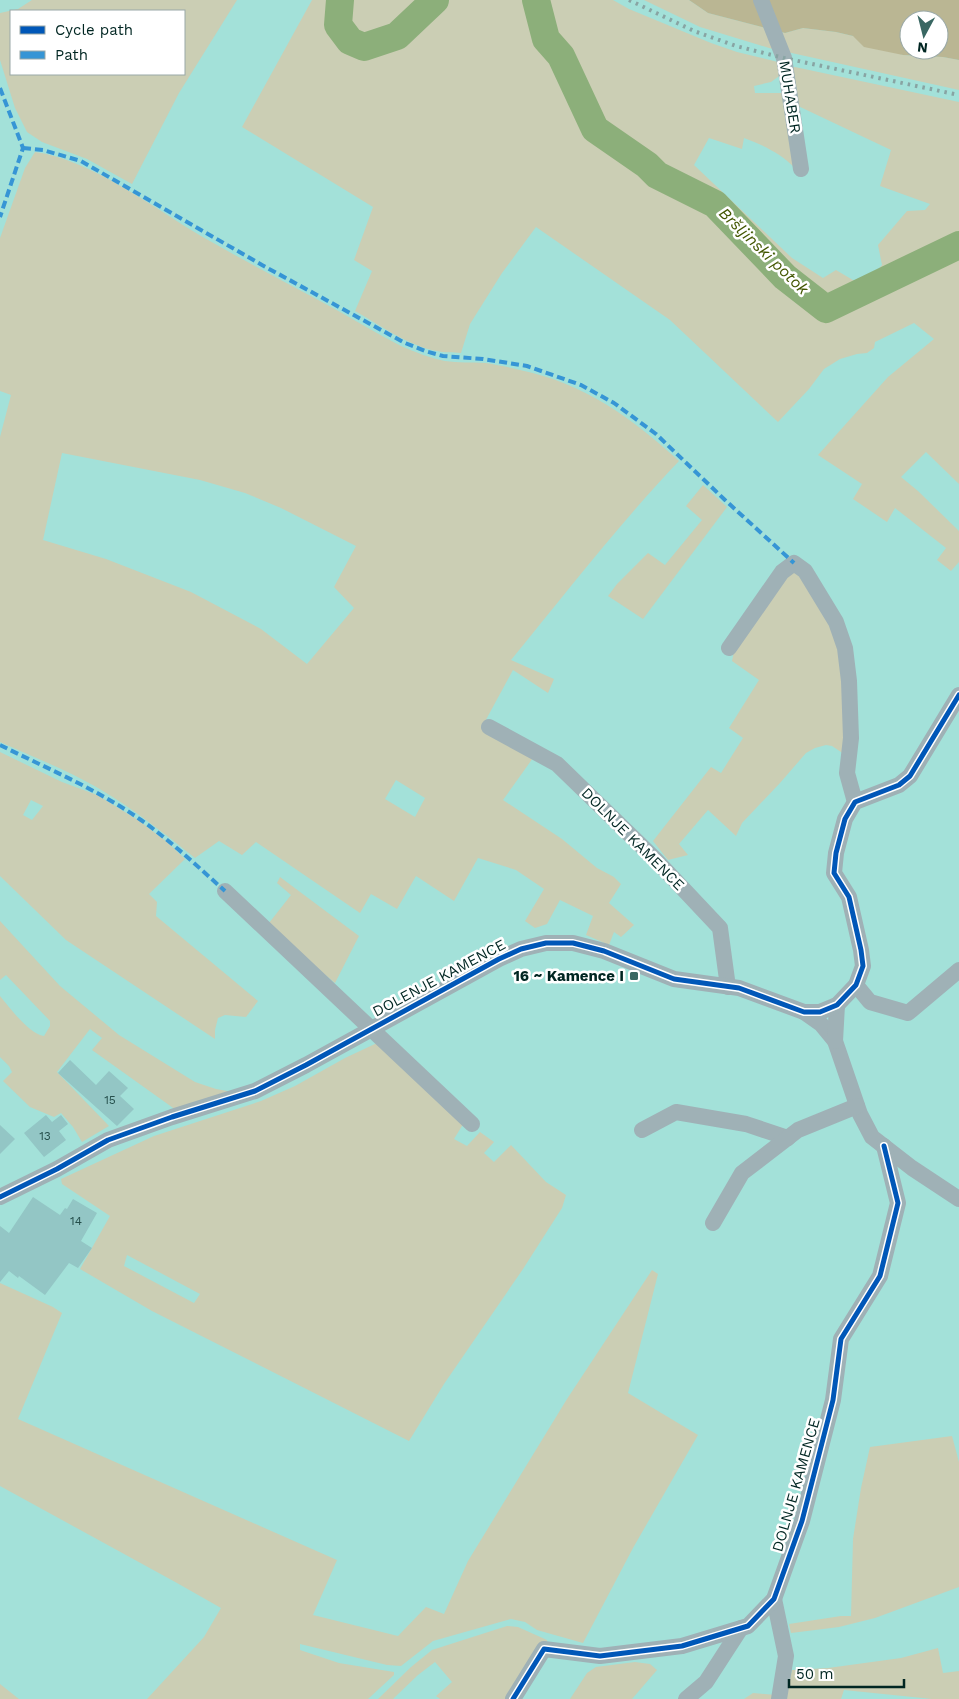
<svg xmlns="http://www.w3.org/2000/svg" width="959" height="1699" font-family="'Work Sans',sans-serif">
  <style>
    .green { fill: #cbceb4; fill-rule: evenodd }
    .forest { fill: #bab693; fill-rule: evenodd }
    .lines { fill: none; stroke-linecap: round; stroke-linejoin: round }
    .river { stroke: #8caf7a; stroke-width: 28 }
    .building { fill: #93c6c5 }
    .minor { stroke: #9fb1b6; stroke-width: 16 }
    .rail { stroke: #88a4a3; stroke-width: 4; stroke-dasharray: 2.5 5; stroke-linecap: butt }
    .quiet { stroke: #3695d5; stroke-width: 4; stroke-dasharray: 8 4; stroke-linecap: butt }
    .cycleway-casing { stroke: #fff; stroke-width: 8 }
    .cycleway { stroke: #0057b8; stroke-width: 5 }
    .poi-dot { fill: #396762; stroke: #fff; stroke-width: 2 }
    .labels { text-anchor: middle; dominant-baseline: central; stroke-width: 5; stroke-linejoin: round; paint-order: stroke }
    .number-label { font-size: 12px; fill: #254e4b }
    .street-label { font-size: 15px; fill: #002622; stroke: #fff }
    .poi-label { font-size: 15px; font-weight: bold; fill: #002622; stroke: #fff; text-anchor: end }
    .water-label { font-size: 16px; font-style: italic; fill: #435702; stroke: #fff }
  </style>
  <rect width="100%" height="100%" fill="#a3e1d9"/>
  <g class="green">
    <path d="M32,0H237L179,93L132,184L87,159L42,142L27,132L15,108L0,60V13L18,9ZM11,11H184V74H11Z"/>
    <path d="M312,0H613L629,9L711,43L737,52L782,63V74L771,82L754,86L755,93H782L794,167C780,153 763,145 744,138L742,149L709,138L694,165L792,258L823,278L836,270L863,286L882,265L878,245L907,211L925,210L930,204L880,186L891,150L796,105L791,68L795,67L959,102V484L926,452L901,477L918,491L959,531V562L951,571L937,560L946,548L895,508L887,522L853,499L862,484L818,455L888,377L934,339L914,323L875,342L874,348L867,353L857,354L840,359L824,369L809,389L778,422L670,320L536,227L502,273L470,324L461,353C453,352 444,353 437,351C408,346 380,325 355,311L372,271L354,260L373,207L242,127Z"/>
    <path d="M644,0H689L708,13L785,33L803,28L836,32L853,36L903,55L943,57L959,60V90L769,48L700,27Z"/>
    <path d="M35,152C90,159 154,208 201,236C241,259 281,280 322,302C348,316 374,332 401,346C415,352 430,358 445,361C458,363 472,362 486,363C497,365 509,367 520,370C584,383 632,418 679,461C619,524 566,593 511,660L554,679L548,693L513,670L482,727L533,758L503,800L562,839L597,868L614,877L621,884L609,903L634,925L621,937L614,932L609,945L586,935L593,916L560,900L547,924L535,928L525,921L544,889L516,870L478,858L454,901L416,876L397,909L371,894L360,913L256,842L242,855L219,841L195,858C164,833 132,808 98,788C67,770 33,757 0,742V437L11,395L0,391V238L25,168ZM62,453L200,480L245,493L281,508L356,546L334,587L354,608L307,664L261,629L191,592L106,559L43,540ZM396,780L425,798L415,817L385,799Z"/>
    <path d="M703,485L727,507L643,619L608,596L617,584L648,553L665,565L702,520L686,506Z"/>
    <path d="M800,571L843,651L844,754L832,746L826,745L815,748L806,753L780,783L742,823L736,836L708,810L679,844L688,855L668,860L653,841L711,767L721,773L743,738L729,728L759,680L732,661L734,651L787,574Z"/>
    <path d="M0,752L62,782L97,795L138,820L167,842L185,859L149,894L157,902L156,916L258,1001L246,1017L225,1015L218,1018L215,1030V1039L66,940L0,876ZM31,800L43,806L32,820L23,815Z"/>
    <path d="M280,877L359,936L335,983L306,959L269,923L291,895L277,883Z"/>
    <path d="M0,921L60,986L119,1035L195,1082L216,1089L233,1092L176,1110L92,1050L102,1038L90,1029L57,1072L109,1126L82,1142L73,1127L61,1113L54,1117L30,1107L3,1081L12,1072L9,1066L0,1057V996C10,1008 29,1034 44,1036L50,1026V1021L6,975L0,980Z"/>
    <path d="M377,1043L465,1121L454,1139L467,1146L480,1132L494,1142L484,1153L494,1162L511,1145L546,1182L566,1195L562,1208L523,1269L444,1384L409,1441L152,1311L80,1269L110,1216L62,1184L61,1179L154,1136L261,1101L295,1086L345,1058ZM127,1255L200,1294L194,1303L124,1266Z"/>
    <path d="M652,1270L658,1274L628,1393L698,1435L633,1548L583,1643L537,1630L525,1622L511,1619L433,1641L401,1666L387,1665L300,1644V1650L339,1663L394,1672V1675L368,1699H147L204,1637L221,1608L177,1583L0,1486V1283L53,1307L62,1313L18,1419L337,1560L313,1615L398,1636L426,1607L444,1614L468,1561L567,1399Z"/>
    <path d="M952,1436L959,1462V1587L875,1618L839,1627L791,1633L789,1624L841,1616H851L853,1539L861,1488L870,1447Z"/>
    <path d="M507,1626L518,1627L547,1640L548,1656L520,1699H440L436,1696L452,1682L435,1662L418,1675L393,1699H378L411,1667L432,1650Z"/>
    <path d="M938,1648L943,1673L959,1671V1699H932L844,1690L841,1699H785L792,1670L828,1668L901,1658Z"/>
    <path d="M635,1662L650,1664L657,1670L632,1699H570L587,1673L596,1667Z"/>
    <path d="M0,1684L19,1699H0Z"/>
    <path d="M753,1693L776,1695V1699H744Z"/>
  </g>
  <path class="forest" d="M689,0H959V60L943,57L903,55L864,47L853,36L836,32L803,28L785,33L708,13ZM909,20H939V50H909Z"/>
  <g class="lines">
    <g class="river">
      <path d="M340,0L338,25L350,41L364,47L397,36L435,0"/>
      <path d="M536,0L546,39L561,56L595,129L647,165L657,175L715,204L785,277L826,309L959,245"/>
    </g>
  </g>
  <g class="building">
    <path d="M70,1060L96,1085L109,1071L128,1088L120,1096L134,1109L117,1126L58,1073Z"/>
    <path d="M46,1115L52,1122L61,1115L68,1124L59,1131L66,1140L44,1157L24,1133Z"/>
    <path d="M0,1125L15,1139L0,1154Z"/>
    <path d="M33,1197L60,1215L65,1208L67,1209L73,1199L97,1213L81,1241L92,1248L78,1268L69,1263L45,1295L19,1276L18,1278L9,1271L0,1282V1226L9,1233Z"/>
  </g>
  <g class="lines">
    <g class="minor">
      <path d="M761,0L784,58L801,169"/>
      <path d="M729,648L782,572L794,563L805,571L836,622L845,648L849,681L851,738L847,773L855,802"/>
      <path d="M489,727L557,764L655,859L720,928L728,987"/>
      <path d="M225,891L472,1124"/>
      <path d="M856,985L870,1002L908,1013L959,970"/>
      <path d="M804,1012L821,1024L835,1041L860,1114L872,1137L912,1168L959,1199"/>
      <path d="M835,1041L837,1005"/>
      <path d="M642,1130L676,1112L746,1124L788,1138"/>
      <path d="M0,1197L57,1169L108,1140L172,1117L255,1091L306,1065L499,959L521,949L546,943H573L604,951L674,979L739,988L804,1012H820L837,1005L856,985L863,966L861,950L849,897L834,873L836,853L845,819L855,802L899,785L910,776L959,695"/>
      <path d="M713,1223L742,1173L798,1130L857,1106"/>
      <path d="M774,1599L786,1656L779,1699"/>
      <path d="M513,1699L544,1649L600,1656L682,1646L748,1626L774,1599L802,1521L833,1400L841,1339L880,1276L898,1203L884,1146"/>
      <path d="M686,1699L706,1682L741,1628"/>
    </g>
    <path class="rail" d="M629,0L694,31L736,46L784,58L959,95"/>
    <g class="quiet">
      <path d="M0,88L23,148L0,217"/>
      <path d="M23,148L43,150L81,161L262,265L405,343L425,351L443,356L483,359L527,366L581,385L614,403L656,434L725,500L794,563"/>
      <path d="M0,745C48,769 97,789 141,820C171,841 198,867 225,891"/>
    </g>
    <g class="cycleway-casing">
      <g id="cycleway">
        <path d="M0,1197L57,1169L108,1140L172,1117L255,1091L306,1065L499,959L521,949L546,943H573L604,951L674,979L739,988L804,1012H820L837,1005L856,985L863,966L861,950L849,897L834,873L836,853L845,819L855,802L899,785L910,776L959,695"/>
        <path d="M513,1699L544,1649L600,1656L682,1646L748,1626L774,1599L802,1521L833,1400L841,1339L880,1276L898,1203L884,1146"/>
      </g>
    </g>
    <use href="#cycleway" class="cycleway"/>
  </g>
  <rect class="poi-dot" x="629" y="971" width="10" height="10" rx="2.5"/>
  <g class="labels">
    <g class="number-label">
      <text x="110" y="1100">15</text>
      <text x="45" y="1136">13</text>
      <text x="76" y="1221">14</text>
    </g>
    <g class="street-label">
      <text transform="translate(790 97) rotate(81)">MUHABER</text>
      <text transform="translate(633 839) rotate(45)">DOLNJE KAMENCE</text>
      <text transform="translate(439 978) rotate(-28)">DOLENJE KAMENCE</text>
      <text transform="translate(796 1485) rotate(-74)">DOLNJE KAMENCE</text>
    </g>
    <g class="poi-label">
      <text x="624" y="976">16 ~ Kamence I</text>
    </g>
    <g class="water-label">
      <text transform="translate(764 251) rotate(44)">Bršljinski potok</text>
    </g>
  </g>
  <rect x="10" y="10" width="175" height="65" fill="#ffffff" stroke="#99a8a7"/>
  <rect x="20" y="26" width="25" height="8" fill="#0057b8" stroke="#99a8a7"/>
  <text x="55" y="35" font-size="15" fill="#002622">Cycle path</text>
  <rect x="20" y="51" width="25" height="8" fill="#3695d5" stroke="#99a8a7"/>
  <text x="55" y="60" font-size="15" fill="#002622">Path</text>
  <g transform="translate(924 35) rotate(187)"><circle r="24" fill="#ffffff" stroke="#99a8a7"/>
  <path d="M0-4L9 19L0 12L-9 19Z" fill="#396762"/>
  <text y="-8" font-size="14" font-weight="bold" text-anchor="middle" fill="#002622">N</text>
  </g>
  <path d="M789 1679v8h115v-8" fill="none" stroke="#002622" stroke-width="2.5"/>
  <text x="796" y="1679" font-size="15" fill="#002622" stroke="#ffffff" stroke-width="4" paint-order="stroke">50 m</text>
</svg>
